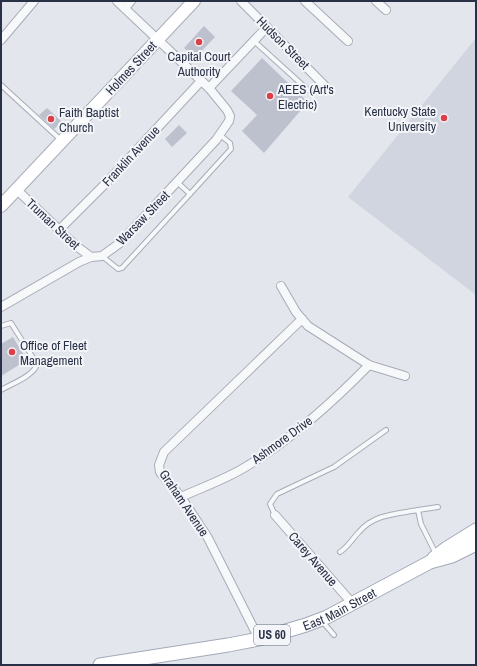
<svg xmlns="http://www.w3.org/2000/svg" width="477" height="666" font-family="'Archivo Narrow',sans-serif">
  <style>
    .built { fill: #d1d5df }
    .building { fill: #bdc1cd }
    .lines { fill: none; stroke-linecap: round; stroke-linejoin: round }
    .lane-casing { stroke: #a7acb7; stroke-width: 6 }
    .street-casing { stroke: #a7acb7; stroke-width: 10 }
    .secondary-casing { stroke: #a7acb7; stroke-width: 14 }
    .primary-casing { stroke: #a2a9b9; stroke-width: 15 }
    .lane { stroke: #f7f8fa; stroke-width: 4 }
    .street { stroke: #f7f8fa; stroke-width: 8 }
    .secondary { stroke: #fff; stroke-width: 12 }
    .primary { stroke: #fff; stroke-width: 13 }
    .poi-dot { fill: #da4048; stroke: #f4f5f9; stroke-width: 1.5 }
    .labels { text-anchor: middle; dominant-baseline: central; stroke-width: 4; stroke-linejoin: round; paint-order: stroke }
    .shield { fill: #f4f5f9; stroke: #666c7c; stroke-width: 1 }
    .shield-label { font-size: 12px; font-weight: bold; fill: #293147 }
    .street-label { font-size: 13px; fill: #293147; stroke: #f4f5f9 }
    .poi-label { font-size: 13px; fill: #293147; stroke: #f4f5f9; text-anchor: start }
  </style>
  <rect width="100%" height="100%" fill="#e3e6ec"/>
  <path class="built" d="M476,38V295L348,197Z"/>
  <g class="building">
    <path d="M204,26L215,37L195,58L184,48Z"/>
    <path d="M262,58L308,102L264,153L242,131L257,115L231,91Z"/>
    <path d="M47,108L62,122L54,129L39,115Z"/>
    <path d="M179,125L187,133L172,147L165,139Z"/>
    <path d="M13,337L27,360L1,376V344Z"/>
  </g>
  <g class="lines">
    <g class="lane-casing">
      <g id="lane">
        <path d="M254,41L308,90"/>
        <path d="M1,85L62,141"/>
        <path d="M177,182L190,194L231,149L230,143L220,135"/>
        <path d="M102,256L118,269L122,268L190,194"/>
        <path d="M1,326L11,323L37,364C34,376 11,384 1,390"/>
        <path d="M418,510L438,507"/>
        <path d="M275,515L270,504L277,494L334,467L386,430"/>
        <path d="M340,552C349,546 352,539 359,532C374,514 397,514 418,510L421,524L436,554"/>
        <path d="M322,621L334,635"/>
      </g>
    </g>
    <g class="street-casing">
      <g id="street">
        <path d="M241,1L325,86"/>
        <path d="M305,1L348,41"/>
        <path d="M376,1L386,10"/>
        <path d="M125,8L131,1"/>
        <path d="M1,40L34,1"/>
        <path d="M209,88L267,27"/>
        <path d="M16,189L75,245L91,257"/>
        <path d="M59,230L109,180L201,81"/>
        <path d="M281,286L296,312L308,326L369,365L405,376"/>
        <path d="M1,307L79,262L91,257L102,256L120,243L216,140L229,121L230,116L227,110L209,88L117,1"/>
        <path d="M181,497C201,488 223,480 242,469C290,441 331,404 369,365"/>
        <path d="M275,515L352,603"/>
        <path d="M259,639L208,538L181,497L160,472L159,465L164,452L302,319"/>
      </g>
    </g>
    <g class="secondary-casing">
      <path id="secondary" d="M1,206L194,1"/>
    </g>
    <g class="primary-casing">
      <g id="primary">
        <path d="M434,558L447,548L476,530"/>
        <path id="s1" d="M100,665L228,645L259,639L306,625L327,617L430,562L452,556L476,544"/>
      </g>
    </g>
    <use href="#lane" class="lane"/>
    <use href="#street" class="street"/>
    <use href="#secondary" class="secondary"/>
    <use href="#primary" class="primary"/>
  </g>
  <g class="poi-dot">
    <circle cx="199" cy="42" r="4"/>
    <circle cx="270" cy="96" r="4"/>
    <circle cx="444" cy="118" r="4"/>
    <circle cx="51" cy="119" r="4"/>
    <circle cx="12" cy="352" r="4"/>
  </g>
  <g class="labels">
    <rect class="shield" x="254" y="625" width="36" height="20" rx="3"/>
    <g class="shield-label">
      <text x="272" y="635">US 60</text>
    </g>
    <g class="street-label">
      <text transform="translate(283 43) rotate(45)">Hudson Street</text>
      <text transform="translate(131 68) rotate(-47)">Holmes Street</text>
      <text transform="translate(131 156) rotate(-47)">Franklin Avenue</text>
      <text transform="translate(143 218) rotate(-46)">Warsaw Street</text>
      <text transform="translate(53 224) rotate(43)">Truman Street</text>
      <text transform="translate(282 440) rotate(-36)">Ashmore Drive</text>
      <text transform="translate(184 503) rotate(56)">Graham Avenue</text>
      <text transform="translate(313 559) rotate(49)">Carey Avenue</text>
      <text stroke="none"><textPath href="#s1" startOffset="247">East Main Street</textPath></text>
    </g>
    <g class="poi-label">
      <text x="199" y="56" text-anchor="middle">Capital Court<tspan x="199" dy="15">Authority</tspan></text>
      <text x="278" y="89">AEES (Art's<tspan x="278" dy="15">Electric)</tspan></text>
      <text x="436" y="111" text-anchor="end">Kentucky State<tspan x="436" dy="15">University</tspan></text>
      <text x="59" y="112">Faith Baptist<tspan x="59" dy="15">Church</tspan></text>
      <text x="20" y="345">Office of Fleet<tspan x="20" dy="15">Management</tspan></text>
    </g>
  </g>
  <rect width="477" height="666" fill="none" stroke="#293147" stroke-width="4"/>
</svg>
